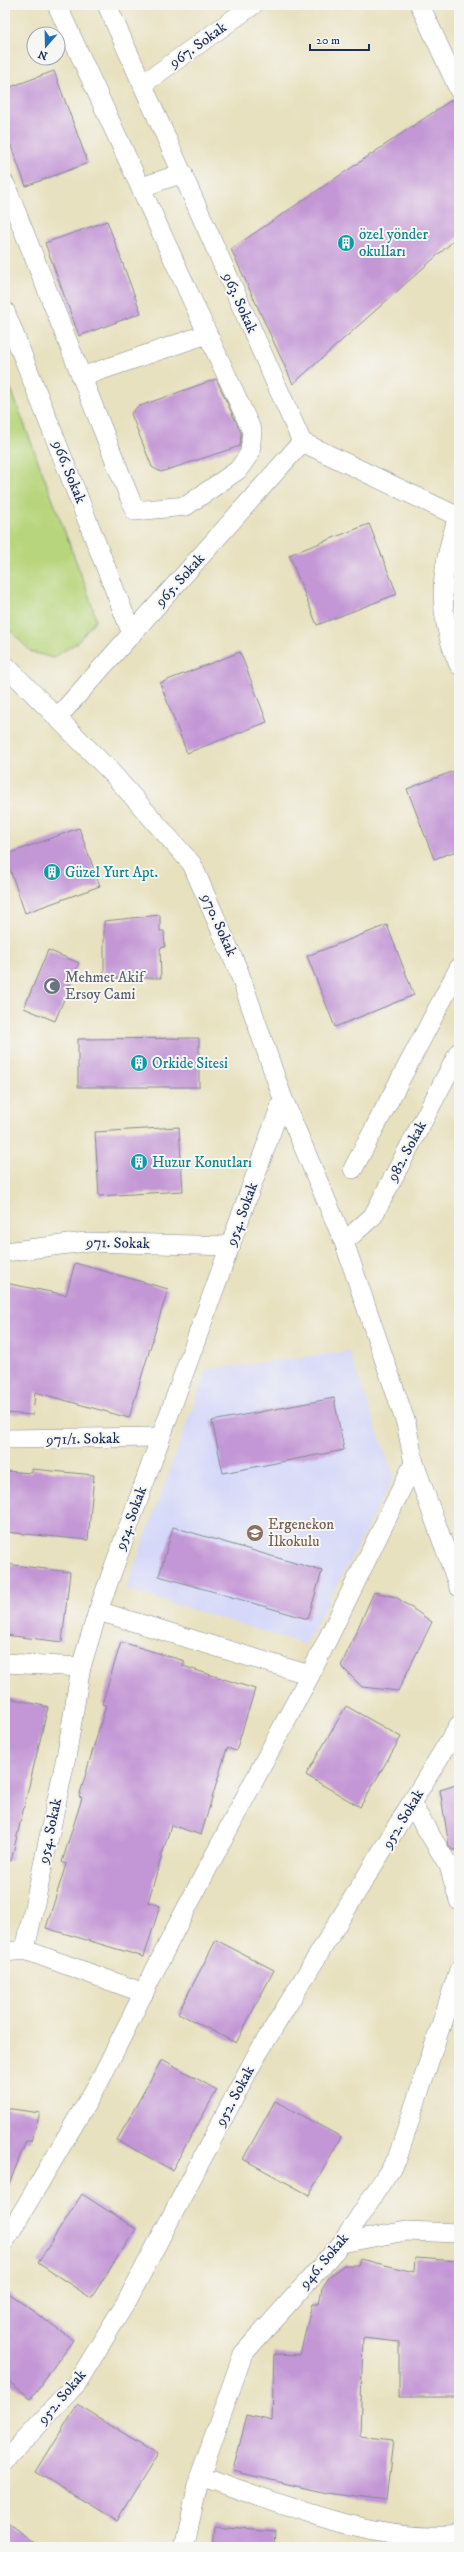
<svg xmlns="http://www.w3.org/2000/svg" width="464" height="2552" font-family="'IM FELL DW Pica',serif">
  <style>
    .built { fill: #d5d8f9 }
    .green { fill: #b7d57c; stroke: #69826d }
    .building { fill: #c396d5 }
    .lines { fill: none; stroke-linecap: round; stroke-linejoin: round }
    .minor-casing { stroke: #82888e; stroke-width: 20 }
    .minor { stroke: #fff; stroke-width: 19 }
    .labels { text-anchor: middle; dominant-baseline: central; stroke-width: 4; stroke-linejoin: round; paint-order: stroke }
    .street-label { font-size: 15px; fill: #1b2f5e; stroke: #f6f6f2 }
    .culture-label { font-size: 15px; fill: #0d838f; stroke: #f6f6f2; text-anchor: start }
    .worship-label { font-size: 15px; fill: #5b616d; stroke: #f6f6f2; text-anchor: start }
    .education-label { font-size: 15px; fill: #785e54; stroke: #f6f6f2; text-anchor: start }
  </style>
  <rect width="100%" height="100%" fill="#f6f6f2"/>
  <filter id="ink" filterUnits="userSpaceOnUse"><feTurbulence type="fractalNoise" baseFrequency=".025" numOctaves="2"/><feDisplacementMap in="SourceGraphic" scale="8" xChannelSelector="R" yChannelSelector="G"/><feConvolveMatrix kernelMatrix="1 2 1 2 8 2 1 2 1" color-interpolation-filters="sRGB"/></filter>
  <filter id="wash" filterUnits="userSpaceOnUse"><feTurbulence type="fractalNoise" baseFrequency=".012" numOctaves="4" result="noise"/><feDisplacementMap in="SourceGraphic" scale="16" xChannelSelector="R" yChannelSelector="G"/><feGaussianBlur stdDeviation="0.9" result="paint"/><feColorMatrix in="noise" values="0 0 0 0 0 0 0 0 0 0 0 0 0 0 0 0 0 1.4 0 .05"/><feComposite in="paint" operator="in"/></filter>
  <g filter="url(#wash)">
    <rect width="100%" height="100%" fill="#e8e1bf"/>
    <path class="built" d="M349,1351L394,1477L305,1645L126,1589L206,1370Z"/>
    <path class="green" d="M5,373L88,593L96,619L78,642L53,658L31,652L5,625Z"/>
    <g id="blocks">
      <g class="building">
        <path d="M54,71L88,163L26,186L5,130V89Z"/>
        <path d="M453,99L459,101V236L293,384L231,249Z"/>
        <path d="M107,221L141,313L79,336L45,243Z"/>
        <path d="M216,379L241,433L240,446L161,472L152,467L131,414L137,407Z"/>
        <path d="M369,524L397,594L317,625L289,555Z"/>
        <path d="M240,652L267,722L187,753L160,683Z"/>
        <path d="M459,769V850L434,859L407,789Z"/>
        <path d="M79,828L100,886L25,913L5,855Z"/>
        <path d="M160,915V931H164L165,947L160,948L161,978H104V921Z"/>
        <path d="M387,925L414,995L335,1027L307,956Z"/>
        <path d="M48,950L79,963L55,1021L24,1008Z"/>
        <path d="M199,1038V1087H78V1039Z"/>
        <path d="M179,1127L183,1191L99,1196L95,1132Z"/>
        <path d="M75,1263L168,1289L129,1418L35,1392L33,1415L5,1413V1283L66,1295Z"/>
        <path d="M334,1398L344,1450L223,1473L212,1421Z"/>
        <path d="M32,1469L94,1475L88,1540L5,1532V1471L32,1473Z"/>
        <path d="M173,1527L322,1571L308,1619L159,1576Z"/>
        <path d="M5,1564L70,1572L62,1642L5,1635Z"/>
        <path d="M374,1592L396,1597L432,1622L398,1691L362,1687L341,1666Z"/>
        <path d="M121,1642L185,1661L183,1666L255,1689L236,1751L227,1748L201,1835L171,1825L148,1902L160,1906L144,1957L46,1928L66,1864L62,1862L82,1798L79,1797L106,1705L102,1704Z"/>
        <path d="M5,1697L48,1707L11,1861L5,1860Z"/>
        <path d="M346,1706L401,1737L360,1807L306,1775Z"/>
        <path d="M459,1784V1850H452L449,1846L440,1790Z"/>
        <path d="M216,1940L274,1970L236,2043L178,2013Z"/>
        <path d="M162,2059L217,2090L172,2170L117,2140Z"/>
        <path d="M275,2101L341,2137L309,2195L243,2159Z"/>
        <path d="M5,2108L40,2113L31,2141H26L6,2192Z"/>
        <path d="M82,2194L136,2229L91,2298L38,2263Z"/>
        <path d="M415,2258L459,2261V2397H399V2342L363,2338L360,2436L393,2440L386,2501L326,2493L233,2471L247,2415L272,2421L274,2354L300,2355L312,2304H319L322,2288L330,2276L344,2265H358L360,2259L414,2272Z"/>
        <path d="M5,2291L73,2340L31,2398L5,2379Z"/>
        <path d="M77,2405L158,2454L117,2521L36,2472Z"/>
        <path d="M5,2521L40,2547H5Z"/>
        <path d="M214,2526L275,2531L274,2547H212Z"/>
      </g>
    </g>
  </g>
  <g filter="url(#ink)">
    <use href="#blocks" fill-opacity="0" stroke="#82888e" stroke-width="1"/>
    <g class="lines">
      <g class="minor-casing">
        <g id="minor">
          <path d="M107,5L302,442L459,517"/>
          <path d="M420,5L459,90"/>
          <path d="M143,84L253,5"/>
          <path d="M5,184L135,511L186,506L238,470L250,453L252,431L57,5"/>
          <path d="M142,187L183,173"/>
          <path d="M5,311L132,634"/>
          <path d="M81,377L207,334"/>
          <path d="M458,517C440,570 436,613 459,665"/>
          <path d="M5,665L111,772L192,864L239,972L283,1099L344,1242L406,1423L414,1463L459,1587"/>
          <path d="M57,718L302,442"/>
          <path d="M353,1169L459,968"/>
          <path d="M344,1242L373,1216L459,1052"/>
          <path d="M5,1252L85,1242L231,1246"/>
          <path d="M5,1439L160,1437"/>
          <path d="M98,1611L310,1675"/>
          <path d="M5,1663L81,1667"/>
          <path d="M412,1805L449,1866L459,1901"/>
          <path d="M25,1950L67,1752L81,1667L98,1611L283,1099"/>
          <path d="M5,1952L25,1950L144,1993"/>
          <path d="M5,2241L99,2082L177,1926L310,1675L414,1463"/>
          <path d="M342,2243L406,2231L459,2233"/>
          <path d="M5,2461L77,2383L128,2299L255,2058L459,1725"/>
          <path d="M200,2476C281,2503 373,2544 459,2535"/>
          <path d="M184,2547L200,2476L243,2354L342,2243L397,2159L459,1970"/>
        </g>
      </g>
      <use href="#minor" class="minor"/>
    </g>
  </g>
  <defs>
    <g id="building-disc" transform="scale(0.9)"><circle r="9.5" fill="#0f9aa8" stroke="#f6f6f2"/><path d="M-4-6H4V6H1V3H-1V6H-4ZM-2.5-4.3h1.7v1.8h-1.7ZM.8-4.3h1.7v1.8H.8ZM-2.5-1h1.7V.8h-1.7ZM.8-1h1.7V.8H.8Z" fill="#fff"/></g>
    <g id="mosque-disc" transform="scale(0.9)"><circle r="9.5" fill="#6b7280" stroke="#f6f6f2"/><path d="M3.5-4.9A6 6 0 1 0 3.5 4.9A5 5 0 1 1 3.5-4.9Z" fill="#fff"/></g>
    <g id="school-disc" transform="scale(0.9)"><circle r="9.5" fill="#8d6e63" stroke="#f6f6f2"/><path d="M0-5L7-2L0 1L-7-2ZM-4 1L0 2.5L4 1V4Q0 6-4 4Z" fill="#fff"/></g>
  </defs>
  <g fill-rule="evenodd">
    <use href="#building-disc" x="346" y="243"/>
    <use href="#building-disc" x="52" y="872"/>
    <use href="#mosque-disc" x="52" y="986"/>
    <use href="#building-disc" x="139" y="1063"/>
    <use href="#building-disc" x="139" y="1162"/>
    <use href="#school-disc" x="255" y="1533"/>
  </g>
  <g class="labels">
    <g class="street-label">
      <text transform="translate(198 45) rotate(-36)">967. Sokak</text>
      <text transform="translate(240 303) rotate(66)">963. Sokak</text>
      <text transform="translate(69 472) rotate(68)">966. Sokak</text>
      <text transform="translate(180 580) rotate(-48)">965. Sokak</text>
      <text transform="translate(219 925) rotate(66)">970. Sokak</text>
      <text transform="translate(407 1151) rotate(-62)">982. Sokak</text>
      <text transform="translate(242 1214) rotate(-70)">954. Sokak</text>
      <text transform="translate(118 1243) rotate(1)">971. Sokak</text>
      <text transform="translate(83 1439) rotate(-1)">971/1. Sokak</text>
      <text transform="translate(131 1518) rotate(-70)">954. Sokak</text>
      <text transform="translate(403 1819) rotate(-59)">952. Sokak</text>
      <text transform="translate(50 1831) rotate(-78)">954. Sokak</text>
      <text transform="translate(235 2096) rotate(-62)">952. Sokak</text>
      <text transform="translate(324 2261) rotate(-50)">946. Sokak</text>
      <text transform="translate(62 2397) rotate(-50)">952. Sokak</text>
    </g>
    <g class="culture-label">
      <text x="359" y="234">özel yönder<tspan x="359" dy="17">okulları</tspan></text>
      <text x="65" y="872">Güzel Yurt Apt.</text>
      <text x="152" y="1063">Orkide Sitesi</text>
      <text x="152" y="1162">Huzur Konutları</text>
    </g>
    <g class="worship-label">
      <text x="65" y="977">Mehmet Akif<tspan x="65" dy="17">Ersoy Cami</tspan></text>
    </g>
    <g class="education-label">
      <text x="268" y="1524">Ergenekon<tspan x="268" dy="17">İlkokulu</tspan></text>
    </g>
  </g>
  <rect width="464" height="2552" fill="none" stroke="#f6f6f2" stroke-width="20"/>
  <g transform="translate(46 46) rotate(200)"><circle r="19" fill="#f6f6f2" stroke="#9ea6b7"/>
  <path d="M0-3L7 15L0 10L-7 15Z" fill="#1f6fb2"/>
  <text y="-6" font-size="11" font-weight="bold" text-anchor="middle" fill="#1b2f5e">N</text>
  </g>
  <path d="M310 44v6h59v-6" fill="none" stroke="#1b2f5e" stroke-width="2"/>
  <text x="316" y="44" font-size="12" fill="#1b2f5e" stroke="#f6f6f2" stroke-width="3" paint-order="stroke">20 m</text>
</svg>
